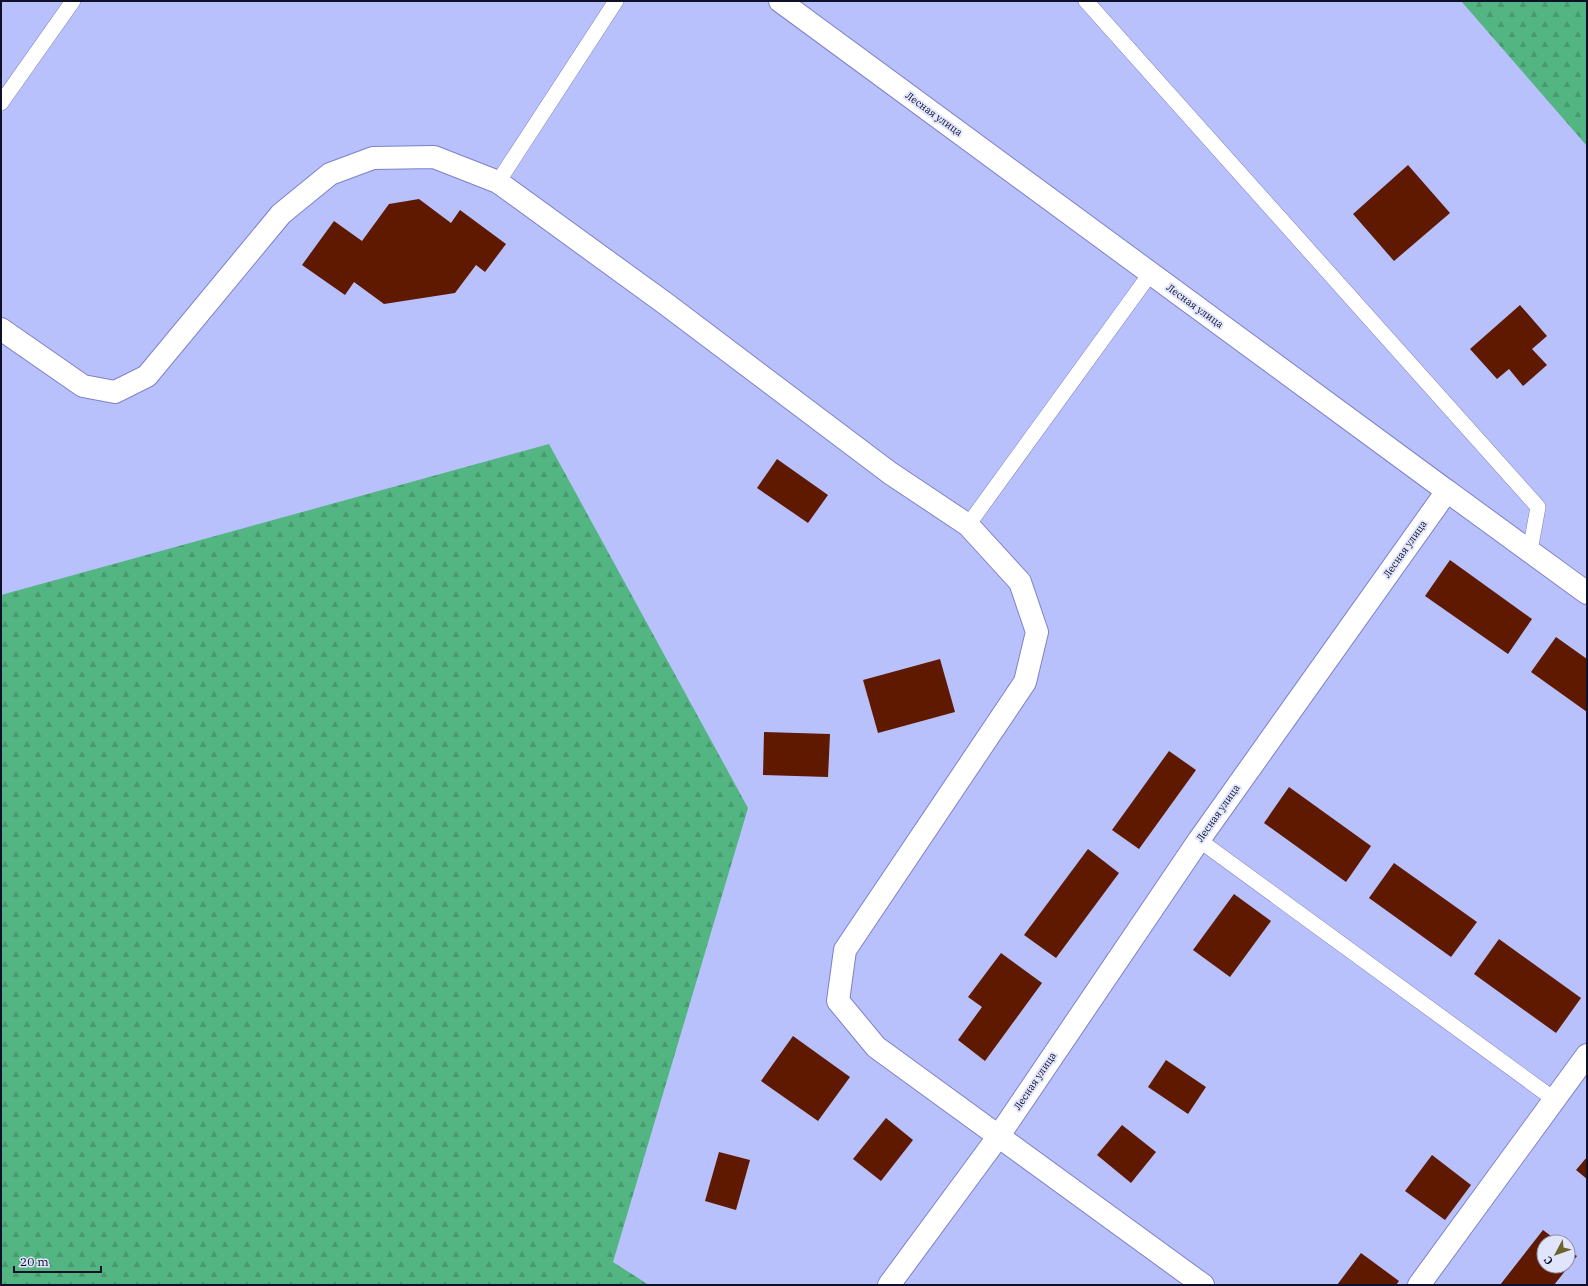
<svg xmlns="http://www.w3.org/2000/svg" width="1588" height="1286" font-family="'IBM Plex Serif',serif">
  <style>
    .forest { fill: url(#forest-firs) }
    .building { fill: #5e1900 }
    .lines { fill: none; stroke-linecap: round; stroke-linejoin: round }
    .lane-casing { stroke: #7b82c8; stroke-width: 16 }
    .street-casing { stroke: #7b82c8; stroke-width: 24 }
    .lane { stroke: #fff; stroke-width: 15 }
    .street { stroke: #fff; stroke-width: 22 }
    .labels { text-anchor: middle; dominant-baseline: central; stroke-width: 4; stroke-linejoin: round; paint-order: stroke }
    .street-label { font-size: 10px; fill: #0e0f29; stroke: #e1e5fc }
  </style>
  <defs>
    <pattern id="forest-firs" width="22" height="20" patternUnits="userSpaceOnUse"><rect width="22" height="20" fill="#53b582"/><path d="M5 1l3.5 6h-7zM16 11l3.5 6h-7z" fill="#479a70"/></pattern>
  </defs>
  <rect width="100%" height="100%" fill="#b9c1fd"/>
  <g class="forest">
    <path d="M1461,1H1587V146Z"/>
    <path d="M549,444L748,808L613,1262L649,1285H1V595Z"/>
  </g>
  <g class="building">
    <path d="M1408,165L1450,213L1394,261L1353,214Z"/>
    <path d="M419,199L451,223L460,210L506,244L485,272L476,265L455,293L384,304L354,282L345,295L302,265L334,221L362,241L389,204Z"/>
    <path d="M1520,305L1547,336L1532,349L1547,365L1523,386L1509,369L1497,379L1470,349Z"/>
    <path d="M777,459L828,495L808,523L757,488Z"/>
    <path d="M1450,560L1532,619L1508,654L1425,596Z"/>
    <path d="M1556,637L1587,659V712L1531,672Z"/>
    <path d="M940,659L955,712L878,733L863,680Z"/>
    <path d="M764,732L830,734L828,777L763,775Z"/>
    <path d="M1169,751L1196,770L1139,849L1112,830Z"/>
    <path d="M1289,787L1371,846L1346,882L1264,823Z"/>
    <path d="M1088,849L1119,873L1056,958L1024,935Z"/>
    <path d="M1394,863L1477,922L1451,957L1369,898Z"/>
    <path d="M1234,894L1271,921L1230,977L1193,950Z"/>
    <path d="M1499,939L1581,998L1556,1033L1474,974Z"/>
    <path d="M1001,953L1042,983L985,1061L958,1040L982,1007L968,997Z"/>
    <path d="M793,1036L850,1077L818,1121L761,1081Z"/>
    <path d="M1166,1060L1206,1087L1188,1114L1148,1087Z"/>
    <path d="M886,1118L913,1140L881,1181L853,1159Z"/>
    <path d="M1122,1125L1156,1152L1131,1183L1097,1155Z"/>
    <path d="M719,1152L750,1160L736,1210L705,1201Z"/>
    <path d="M1432,1155L1471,1185L1445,1220L1405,1191Z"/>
    <path d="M1587,1157V1179L1576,1170Z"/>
    <path d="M1543,1230L1559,1242H1544V1266H1568V1249L1577,1256L1554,1285H1500Z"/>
    <path d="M1361,1253L1399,1281L1396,1285H1337Z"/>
  </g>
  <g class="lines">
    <g class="lane-casing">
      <g id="lane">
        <path d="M1086,1L1538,507L1530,551"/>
        <path d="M1,103L73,1"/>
        <path d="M498,182L616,1"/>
        <path d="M968,525L1150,274"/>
        <path d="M1199,840L1555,1100"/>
      </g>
    </g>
    <g class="street-casing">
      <g id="street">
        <path d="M780,1L1447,491L1199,840L998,1137L889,1285"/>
        <path d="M1,329L83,386L115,392L147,376L281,214L330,174L373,158L434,157L498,182L666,304L890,473L968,525L1020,582L1037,632L1025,682L845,950L838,1001L876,1047L1203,1285"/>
        <path d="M1447,491L1587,593"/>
        <path d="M1419,1285L1587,1055"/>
      </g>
    </g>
    <use href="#lane" class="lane"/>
    <use href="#street" class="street"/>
  </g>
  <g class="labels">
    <g class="street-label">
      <text transform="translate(934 114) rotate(36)">Лесная улица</text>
      <text transform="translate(1195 306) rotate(36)">Лесная улица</text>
      <text transform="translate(1405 549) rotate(-55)">Лесная улица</text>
      <text transform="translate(1218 813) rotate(-55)">Лесная улица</text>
      <text transform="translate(1035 1081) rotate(-56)">Лесная улица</text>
    </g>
  </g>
  <rect width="1588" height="1286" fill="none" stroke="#0e0f29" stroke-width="4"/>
  <g transform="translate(1556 1254) rotate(229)"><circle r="19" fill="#e1e5fc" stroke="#8d8fa8"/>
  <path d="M0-3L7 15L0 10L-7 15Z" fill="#6d632f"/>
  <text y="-6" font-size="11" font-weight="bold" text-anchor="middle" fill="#0e0f29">С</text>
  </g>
  <path d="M14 1266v6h87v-6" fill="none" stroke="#0e0f29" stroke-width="2"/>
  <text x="20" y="1266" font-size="12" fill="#0e0f29" stroke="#e1e5fc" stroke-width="3" paint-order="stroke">20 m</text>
</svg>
